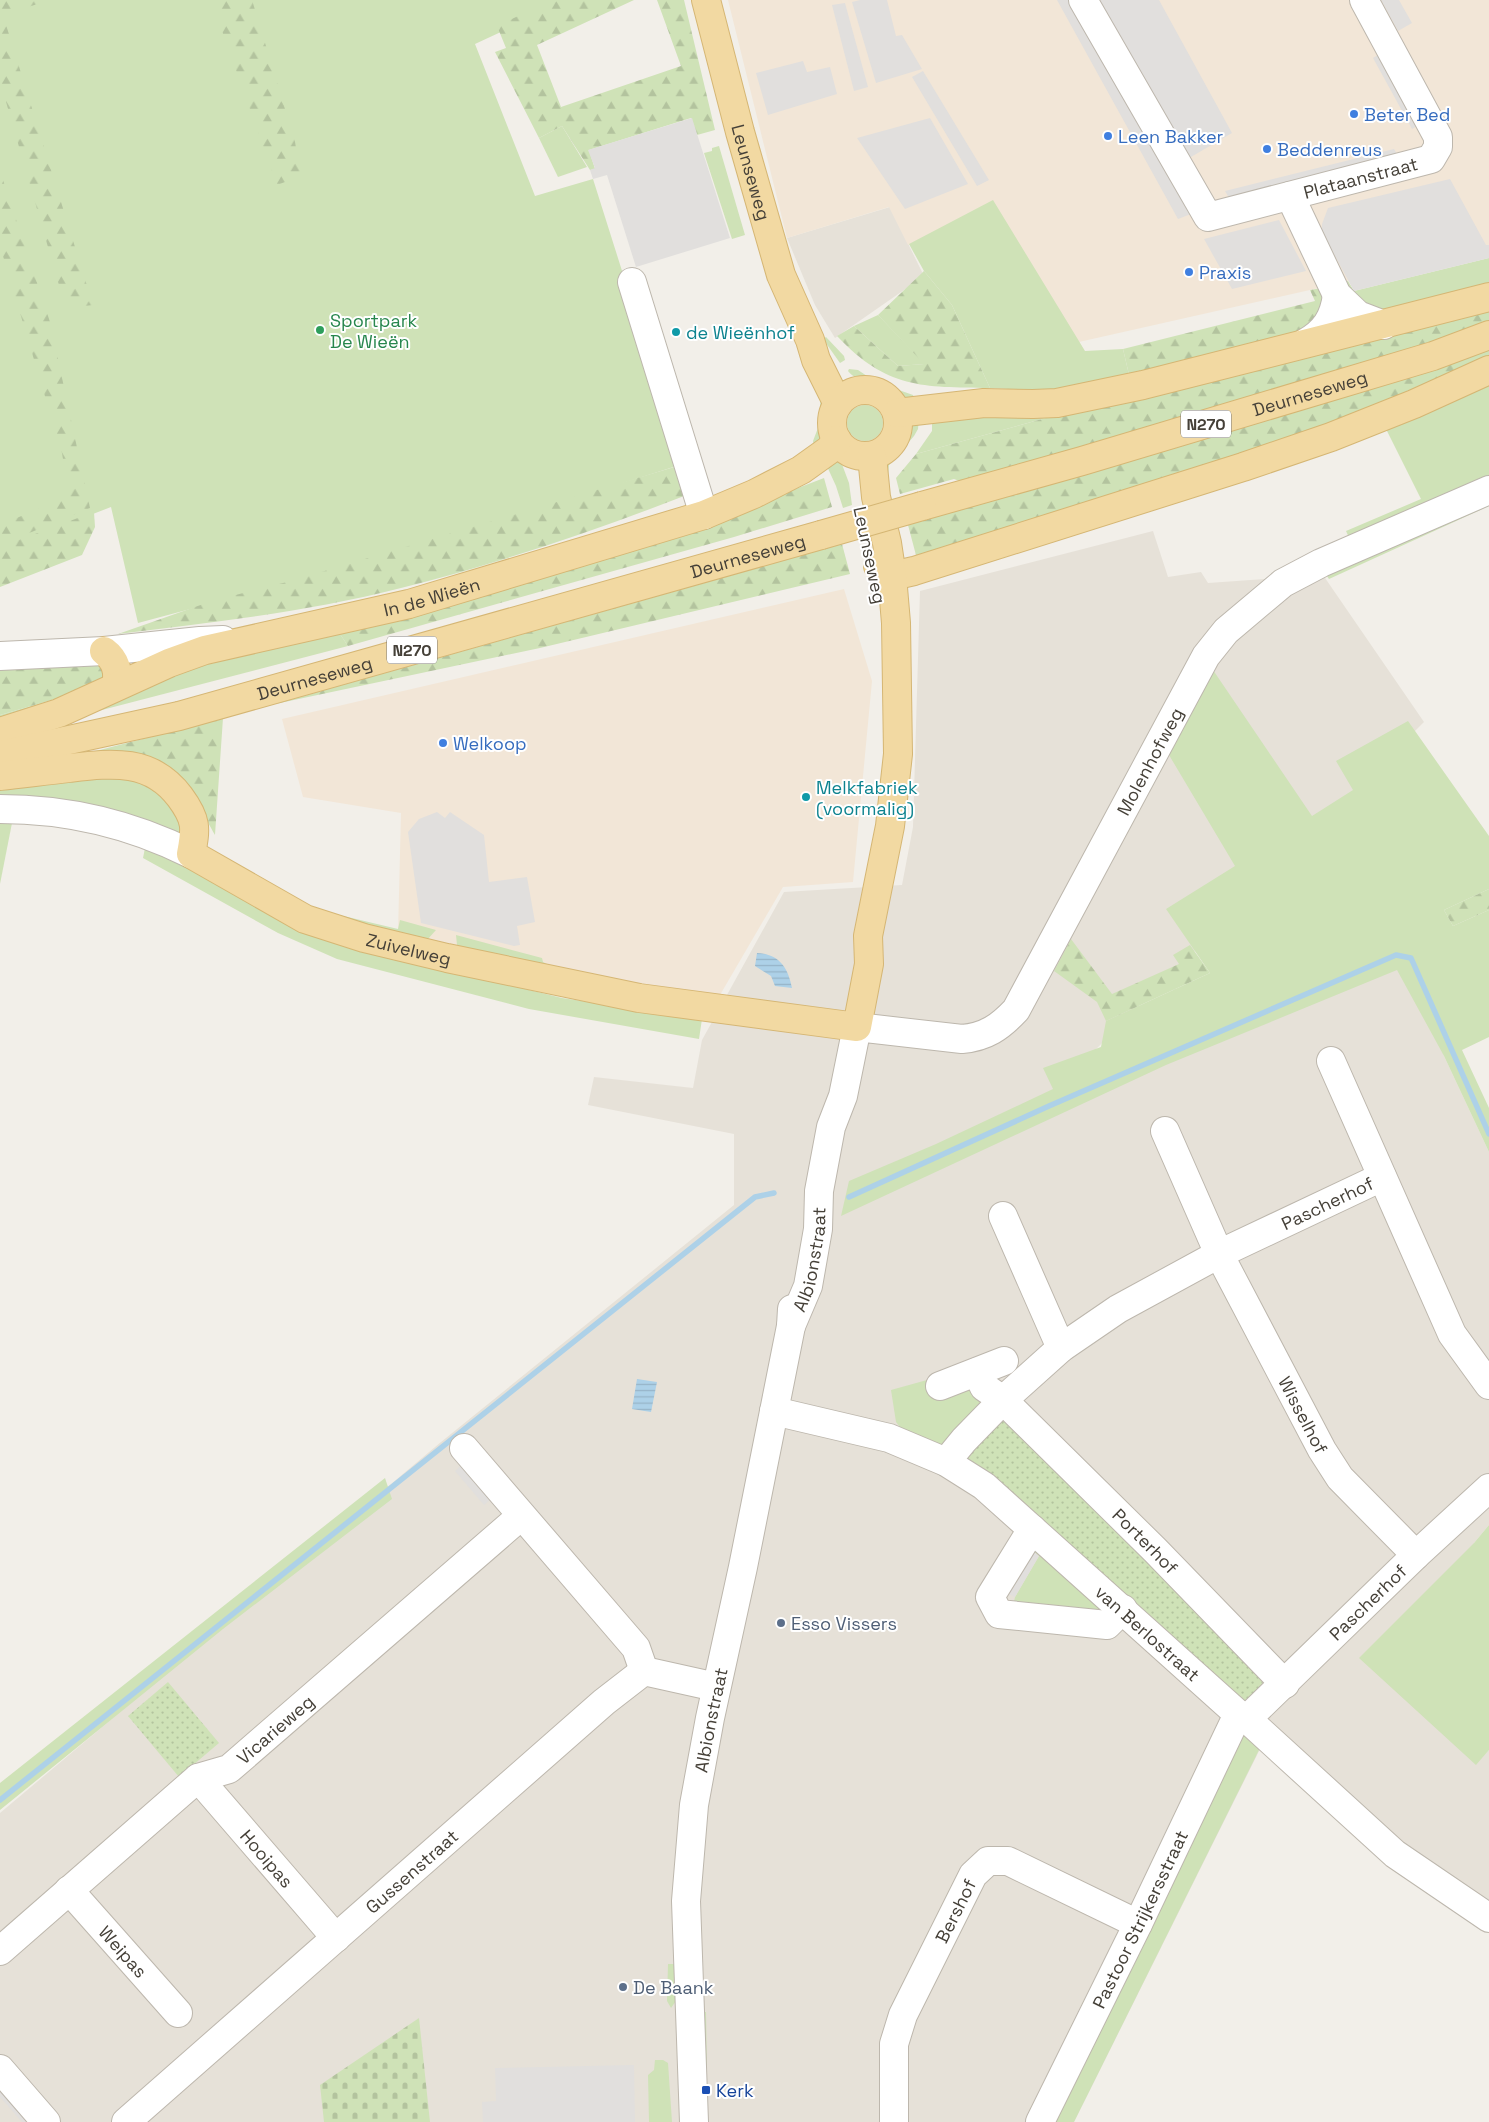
<svg xmlns="http://www.w3.org/2000/svg" width="1489" height="2122" font-family="'Space Grotesk',sans-serif">
  <style>
    .residential { fill: #e6e1d8 }
    .commercial { fill: #f2e6d7 }
    .grass { fill: #cfe2b7 }
    .forest { fill: url(#forest-firs) }
    .cemetery { fill: url(#cemetery-stones) }
    .park { fill: url(#park-dots) }
    .parking { fill: #e1dfdd }
    .water { fill: url(#water-rules) }
    .lines { fill: none; stroke-linecap: round; stroke-linejoin: round }
    .stream { stroke: #add1e8; stroke-width: 5.5 }
    .minor-casing { stroke: #bdb7ad; stroke-width: 30 }
    .major-casing { stroke: #d5b674; stroke-width: 30 }
    .minor { stroke: #fff; stroke-width: 28 }
    .major { stroke: #f2d9a2; stroke-width: 28 }
    .major-bridge-casing { stroke: #d5b674; stroke-width: 30; stroke-linecap: butt }
    .major-bridge { stroke: #f2d9a2; stroke-width: 28 }
    .shop-dot { fill: #3f7fe0; stroke: #fff; stroke-width: 2 }
    .leisure-dot { fill: #2e9e5b; stroke: #fff; stroke-width: 2 }
    .culture-dot { fill: #0f9aa8; stroke: #fff; stroke-width: 2 }
    .service-dot { fill: #5c6f8a; stroke: #fff; stroke-width: 2 }
    .transit-dot { fill: #1a4fb4; stroke: #fff; stroke-width: 2 }
    .labels { text-anchor: middle; dominant-baseline: central; stroke-width: 4; stroke-linejoin: round; paint-order: stroke }
    .shield { fill: #fff; stroke: #7d7974; stroke-width: 1 }
    .shield-label { font-size: 16px; font-weight: bold; fill: #454038 }
    .shop-label { font-size: 18px; fill: #366cbe; stroke: #fff; text-anchor: start }
    .street-label { font-size: 18px; fill: #454038; stroke: #fff }
    .leisure-label { font-size: 18px; fill: #27864d; stroke: #fff; text-anchor: start }
    .culture-label { font-size: 18px; fill: #0d838f; stroke: #fff; text-anchor: start }
    .service-label { font-size: 18px; fill: #4e5e75; stroke: #fff; text-anchor: start }
    .transit-label { font-size: 18px; fill: #164399; stroke: #fff; text-anchor: start }
  </style>
  <defs>
    <pattern id="forest-firs" width="22" height="20" patternUnits="userSpaceOnUse" patternTransform="scale(1.25)"><rect width="22" height="20" fill="#cfe2b7"/><path d="M5 1l3.5 6h-7zM16 11l3.5 6h-7z" fill="#b3c39e"/></pattern>
    <pattern id="cemetery-stones" width="16" height="16" patternUnits="userSpaceOnUse" patternTransform="scale(1.25)"><rect width="16" height="16" fill="#cfe2b7"/><path d="M2 7V4a2 2 0 0 1 4 0v3zM10 15v-3a2 2 0 0 1 4 0v3z" fill="#b3c39e"/></pattern>
    <pattern id="park-dots" width="8" height="8" patternUnits="userSpaceOnUse" patternTransform="scale(1.25)"><rect width="8" height="8" fill="#cfe2b7"/><path d="M2 2h.1M6 6h.1" fill="none" stroke="#b3c39e" stroke-width="1.8" stroke-linecap="round"/></pattern>
    <pattern id="water-rules" width="6" height="5" patternUnits="userSpaceOnUse" patternTransform="scale(1.25)"><rect width="6" height="5" fill="#add1e8"/><path d="M0 2.5h6" fill="none" stroke="#96b4c8"/></pattern>
  </defs>
  <rect width="100%" height="100%" fill="#f2efe9"/>
  <g class="residential">
    <path d="M890,207L924,276L835,338L815,305L787,238Z"/>
    <path d="M1153,531L1168,577L1201,572L1208,583L1323,575L1424,722L1053,1092L1407,943L1444,1056L1489,1152V1525L1474,1543L1476,1764L1489,1750V1928L1262,1745L1074,2122H0V1813L441,1442L734,1205V1134L588,1105L594,1077L693,1088L702,1040L784,892L902,885L913,827L920,591Z"/>
  </g>
  <g class="commercial">
    <path d="M728,0H1489V246L1341,283L1070,344L992,203L908,245L889,207L787,238Z"/>
    <path d="M844,589L872,681L853,882L783,887L720,995L560,973L398,934L401,813L303,797L282,719Z"/>
  </g>
  <g class="grass">
    <path d="M0,0H570L475,44L535,196L593,179L683,464L401,553L138,623L111,507L0,550Z"/>
    <path d="M562,126L587,167L558,177L539,138Z"/>
    <path d="M719,146L745,235L732,239L704,153L712,151V148Z"/>
    <path d="M993,200L1085,351L1123,349L1130,379L1067,392L990,388L952,305L924,271L909,244Z"/>
    <path d="M1489,258V288L1392,314L1367,310L1341,283L1348,281L1354,291Z"/>
    <path d="M878,315L925,364L898,366L854,326Z"/>
    <path d="M826,337L844,356L845,360L840,363L823,339Z"/>
    <path d="M849,369L858,370L876,382L913,395L915,403C898,399 897,393 884,386C872,380 857,383 848,371Z"/>
    <path d="M1489,379V485L1352,544L1346,531L1421,499L1385,427Z"/>
    <path d="M821,397L828,401L823,436L814,446L813,441L818,428Z"/>
    <circle cx="865" cy="423" r="18"/>
    <path d="M1067,412L916,454L932,431V415Z"/>
    <path d="M919,417L918,429L914,436L889,465L887,483L884,466L891,453L903,441L907,419Z"/>
    <path d="M840,459L849,483L852,505L843,508L836,486L825,462Z"/>
    <path d="M1489,497V506L1329,579L1323,570Z"/>
    <path d="M340,634L348,646L48,724L147,680L273,645Z"/>
    <path d="M1213,670L1312,816L1353,790L1336,761L1408,721L1489,836V889L1444,910L1453,926L1489,910V1037L1462,1050L1489,1108V1152L1444,1056L1397,970L1166,1065L841,1216L849,1181L936,1144L1053,1089L1043,1068L1101,1047L1106,1021L1210,973L1166,909L1235,866L1169,755Z"/>
    <path d="M93,688L0,723V715Z"/>
    <path d="M81,774L140,777L173,800L184,836L138,817L96,807L24,795L0,797V785Z"/>
    <path d="M0,822L12,823L0,884Z"/>
    <path d="M146,843L344,945L562,998L702,1019L699,1039L529,1009L337,959L278,933L143,858Z"/>
    <path d="M335,914L398,929L400,920L436,930L427,940L336,917Z"/>
    <path d="M456,935L542,958L543,962L547,964V968L461,949L457,945Z"/>
    <path d="M927,1380L933,1395L972,1382L986,1397L949,1445L938,1447L903,1431L896,1422L891,1390Z"/>
    <path d="M385,1478L392,1499L223,1629L0,1810V1783Z"/>
    <path d="M1489,1525V1750L1476,1765L1359,1658L1474,1543Z"/>
    <path d="M1034,1543L1106,1613L1013,1607L1015,1597L1039,1556L1028,1547Z"/>
    <path d="M1239,1725L1262,1744L1074,2122H1046Z"/>
    <path d="M668,1964H675L676,2001L671,2008L667,2001Z"/>
    <path d="M700,2012H706L707,2075H702Z"/>
    <path d="M655,2060H663L668,2063L672,2122H649L648,2075L654,2070Z"/>
  </g>
  <g class="forest">
    <path d="M0,0H50L3,15L93,305L75,307L63,299L0,81Z"/>
    <path d="M211,0H252L295,142L301,176L277,185Z"/>
    <path d="M560,0H634L537,45L561,107L681,66L657,0H684L715,130L697,135L691,118L589,150L595,169L590,170L562,126L539,138L495,52L506,48L497,26L529,11Z"/>
    <path d="M0,171L50,322L90,508L0,545V525L69,496L62,453L0,246Z"/>
    <path d="M924,271L952,305L990,388C922,387 887,389 837,336L854,326L898,366L924,364L878,315Z"/>
    <path d="M1322,288L1323,300L1319,317L1297,336L1130,379L1123,349L1315,301L1310,290Z"/>
    <path d="M1489,305V323L1352,370L962,482L954,479L900,494L896,478L916,454L1067,412Z"/>
    <path d="M1489,348V362L1253,454L917,559L908,525L1396,382Z"/>
    <path d="M681,465L692,493C597,530 500,563 401,588C308,612 213,622 118,634L212,601L291,581Z"/>
    <path d="M824,478L832,507L734,537L348,646L340,634L356,626L785,493Z"/>
    <path d="M94,512L95,527L82,555L0,587V547Z"/>
    <path d="M842,544L850,574L540,648L275,704Z"/>
    <path d="M96,656L108,674L93,688L0,715V664Z"/>
    <path d="M223,718L215,835C206,819 183,774 167,766C146,753 120,753 96,751Z"/>
    <path d="M1489,889V910L1453,926L1444,910Z"/>
    <path d="M1071,939L1112,994L1179,964L1173,955L1190,945L1210,973L1106,1021L1097,1002L1054,971Z"/>
  </g>
  <path class="cemetery" d="M419,2018L430,2122H324L320,2085Z"/>
  <g class="park">
    <path d="M1000,1413L1149,1553L1263,1682L1247,1708L959,1456Z"/>
    <path d="M168,1682L219,1743L179,1777L128,1716Z"/>
  </g>
  <g class="parking">
    <path d="M860,0H887L896,36L902,35L922,69L876,83L852,2Z"/>
    <path d="M1057,0H1159L1232,133L1167,171L1191,214L1178,219Z"/>
    <path d="M1381,0H1399L1412,23L1398,31Z"/>
    <path d="M845,3L868,87L854,91L832,5Z"/>
    <path d="M1383,52L1421,124L1412,129L1373,58Z"/>
    <path d="M803,61L807,72L830,67L837,94L768,115L756,73Z"/>
    <path d="M923,71L989,180L977,186L912,77Z"/>
    <path d="M692,118L730,238L636,267L607,175L593,179L590,170L595,168L588,150Z"/>
    <path d="M930,118L968,184L905,209L857,138Z"/>
    <path d="M1394,149L1401,161L1232,203L1225,191Z"/>
    <path d="M1450,179L1486,245H1489V258L1354,291L1322,232V224L1328,208Z"/>
    <path d="M1279,220L1306,271L1232,289L1204,239Z"/>
    <path d="M437,812L445,818L450,812L484,835L489,882L527,877L535,922L517,926L520,945L514,946L421,923L408,832L419,819Z"/>
    <path d="M465,1462L494,1496L484,1505L455,1471Z"/>
    <path d="M1028,1547L1039,1556L1015,1597L1002,1591Z"/>
    <path d="M634,2065L635,2122H483L482,2102L496,2101L495,2068Z"/>
    <path d="M0,2080L37,2122H22L0,2097Z"/>
  </g>
  <g class="water">
    <path d="M757,953C779,954 788,967 792,988L775,986L771,976L755,966Z"/>
    <path d="M637,1379L657,1382L651,1412L632,1409Z"/>
  </g>
  <g class="lines">
    <g class="stream">
      <path d="M849,1197L1049,1106L1396,955L1411,958L1489,1134"/>
      <path d="M0,1800L755,1197L774,1193"/>
    </g>
    <g class="minor-casing">
      <g id="minor">
        <path id="s1" d="M1083,0L1208,217L1431,159L1438,147V137L1364,0"/>
        <path d="M1290,196L1337,295L1358,315L1384,325"/>
        <path d="M632,282L704,515"/>
        <path d="M1305,343C1325,332 1334,318 1337,295"/>
        <path d="M0,656L104,651L200,641L223,640"/>
        <path d="M0,809C68,809 131,824 191,854"/>
        <path d="M1331,1061L1452,1334L1489,1385"/>
        <path id="s2" d="M1165,1131L1219,1254L1322,1450L1340,1478L1416,1555"/>
        <path d="M1003,1216L1061,1348"/>
        <path id="s3" d="M791,1326L808,1286L818,1229L819,1191L831,1127L843,1096L857,1027L962,1039C986,1037 1000,1027 1016,1010L1206,656L1226,631L1283,583L1321,563L1489,490"/>
        <path id="s4" d="M977,1372L984,1387L1003,1400L1155,1550L1285,1684"/>
        <path d="M940,1386L1004,1361"/>
        <path id="s5" d="M774,1411L889,1438L946,1462L984,1486L1238,1714L1247,1719L1395,1854L1489,1918"/>
        <path d="M464,1448L636,1648L644,1671"/>
        <path id="s6" d="M946,1462L964,1440L1003,1400L1061,1348L1118,1309L1219,1254L1382,1177"/>
        <path d="M1032,1529L990,1597L999,1614L1107,1625L1123,1609"/>
        <path id="s7" d="M1247,1719L1416,1555L1489,1488"/>
        <path id="s8" d="M198,1778L336,1938"/>
        <path id="s9" d="M69,1890L178,2013"/>
        <path id="s10" d="M0,1951L198,1778L229,1769L521,1516"/>
        <path d="M0,2069L46,2122"/>
        <path id="s11" d="M126,2122L604,1702L644,1671L716,1687"/>
        <path id="s12" d="M694,2122L686,1901L694,1805L710,1718L743,1567L791,1326L792,1309"/>
        <path id="s13" d="M894,2122V2044L903,2015L973,1875L988,1861H1008L1138,1924"/>
        <path id="s14" d="M1040,2122L1138,1924L1238,1714"/>
      </g>
    </g>
    <g class="major-casing">
      <g id="major">
        <path id="s15" d="M706,0L740,132L781,275L810,340L816,360L838,404"/>
        <circle cx="865" cy="423" r="33"/>
        <path d="M897,413L984,403L1033,404L1057,403L1143,385L1489,297"/>
        <path id="s16" d="M922,506L1082,461L1433,356L1489,335"/>
        <path d="M878,566L892,576L914,571L1243,467L1331,437L1414,404L1489,370"/>
        <path d="M104,651C116,660 120,673 115,687"/>
        <path id="s17" d="M0,732L59,713L169,663L205,650L409,604L704,515L754,494L801,470L829,450L837,440"/>
        <path id="s18" d="M0,755L179,716L821,535"/>
        <path id="s19" d="M0,776C23,773 46,771 69,768C112,763 151,758 180,797C197,820 196,828 191,854L305,919L364,938L447,958L639,998L857,1027L869,964L868,936L890,826L898,754L896,623L892,576L887,543L876,497L872,456"/>
      </g>
    </g>
    <use href="#minor" class="minor"/>
    <use href="#major" class="major"/>
    <g class="major-bridge-casing">
      <path id="major-bridge" d="M821,535L922,506"/>
    </g>
    <use href="#major-bridge" class="major-bridge"/>
  </g>
  <g class="shop-dot">
    <circle cx="1354" cy="114" r="5"/>
    <circle cx="1108" cy="136" r="5"/>
    <circle cx="1267" cy="149" r="5"/>
    <circle cx="1189" cy="272" r="5"/>
    <circle cx="443" cy="743" r="5"/>
  </g>
  <circle class="leisure-dot" cx="320" cy="330" r="5"/>
  <g class="culture-dot">
    <circle cx="676" cy="332" r="5"/>
    <circle cx="806" cy="797" r="5"/>
  </g>
  <g class="service-dot">
    <circle cx="781" cy="1623" r="5"/>
    <circle cx="623" cy="1987" r="5"/>
  </g>
  <rect class="transit-dot" x="701" y="2085" width="10" height="10" rx="2.5"/>
  <g class="labels">
    <g class="shield">
      <rect x="1181" y="410.5" width="50" height="27" rx="4"/>
      <rect x="387" y="636.5" width="50" height="27" rx="4"/>
    </g>
    <g class="shield-label">
      <text x="1206" y="424">N270</text>
      <text x="412" y="650">N270</text>
    </g>
    <g class="shop-label">
      <text x="1364" y="114">Beter Bed</text>
      <text x="1118" y="136">Leen Bakker</text>
      <text x="1277" y="149">Beddenreus</text>
      <text x="1199" y="272">Praxis</text>
      <text x="453" y="743">Welkoop</text>
    </g>
    <g class="street-label">
      <text stroke="none"><textPath href="#s15" startOffset="178">Leunseweg</textPath></text>
      <text stroke="none"><textPath href="#s1" startOffset="408">Plataanstraat</textPath></text>
      <text stroke="none"><textPath href="#s16" startOffset="404">Deurneseweg</textPath></text>
      <text transform="translate(870 555) rotate(78)">Leunseweg</text>
      <text stroke="none"><textPath href="#s18" startOffset="774">Deurneseweg</textPath></text>
      <text stroke="none"><textPath href="#s17" startOffset="454">In de Wieën</textPath></text>
      <text stroke="none"><textPath href="#s18" startOffset="324">Deurneseweg</textPath></text>
      <text stroke="none"><textPath href="#s3" startOffset="759">Molenhofweg</textPath></text>
      <text stroke="none"><textPath href="#s19" startOffset="491">Zuivelweg</textPath></text>
      <text stroke="none"><textPath href="#s6" startOffset="466">Pascherhof</textPath></text>
      <text stroke="none"><textPath href="#s3" startOffset="70">Albionstraat</textPath></text>
      <text stroke="none"><textPath href="#s2" startOffset="316">Wisselhof</textPath></text>
      <text stroke="none"><textPath href="#s4" startOffset="240">Porterhof</textPath></text>
      <text stroke="none"><textPath href="#s7" startOffset="168">Pascherhof</textPath></text>
      <text stroke="none"><textPath href="#s5" startOffset="445">van Berlostraat</textPath></text>
      <text stroke="none"><textPath href="#s12" startOffset="404">Albionstraat</textPath></text>
      <text stroke="none"><textPath href="#s10" startOffset="356">Vicarieweg</textPath></text>
      <text stroke="none"><textPath href="#s8" startOffset="106">Hooipas</textPath></text>
      <text stroke="none"><textPath href="#s11" startOffset="380">Gussenstraat</textPath></text>
      <text stroke="none"><textPath href="#s13" startOffset="225">Bershof</textPath></text>
      <text stroke="none"><textPath href="#s14" startOffset="226">Pastoor Strijkersstraat</textPath></text>
      <text stroke="none"><textPath href="#s9" startOffset="82">Weipas</textPath></text>
    </g>
    <g class="leisure-label">
      <text x="330" y="320">Sportpark<tspan x="330" dy="21">De Wieën</tspan></text>
    </g>
    <g class="culture-label">
      <text x="686" y="332">de Wieënhof</text>
      <text x="816" y="787">Melkfabriek<tspan x="816" dy="21">(voormalig)</tspan></text>
    </g>
    <g class="service-label">
      <text x="791" y="1623">Esso Vissers</text>
      <text x="633" y="1987">De Baank</text>
    </g>
    <g class="transit-label">
      <text x="716" y="2090">Kerk</text>
    </g>
  </g>
</svg>
